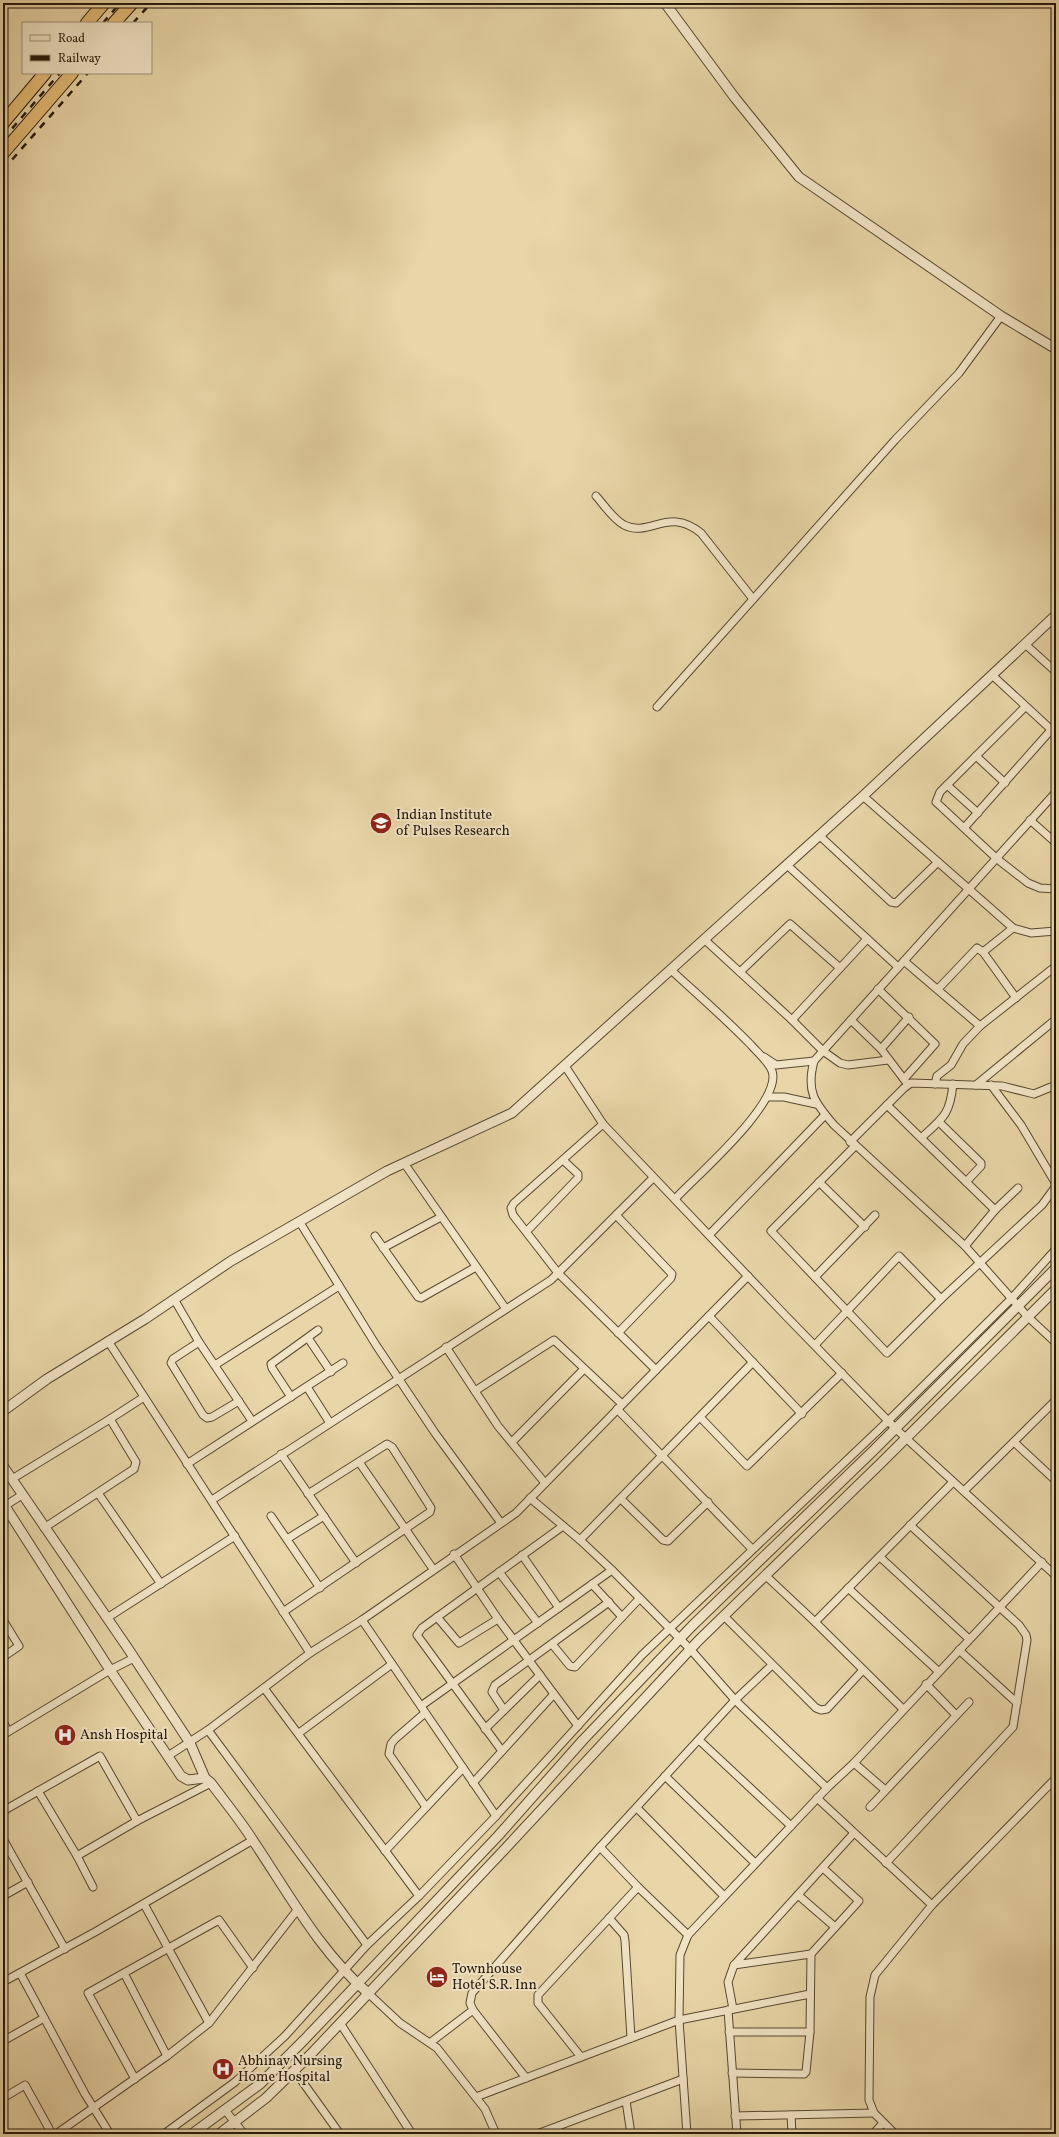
<svg xmlns="http://www.w3.org/2000/svg" width="1059" height="2137" font-family="Vollkorn,serif">
  <style>
    .lines { fill: none; stroke-linecap: round; stroke-linejoin: round }
    .minor-casing { stroke: #574831; stroke-width: 9 }
    .tertiary-casing { stroke: #574831; stroke-width: 11 }
    .trunk-casing { stroke: #261909; stroke-width: 14 }
    .minor { stroke: #f1e4c6; stroke-width: 7 }
    .tertiary { stroke: #f1e4c6; stroke-width: 9 }
    .trunk { stroke: #e4bb74; stroke-width: 12 }
    .rail { stroke: #261909; stroke-width: 2.5; stroke-dasharray: 7 7; stroke-linecap: butt }
    .labels { text-anchor: middle; dominant-baseline: central; stroke-width: 4; stroke-linejoin: round; paint-order: stroke }
    .poi-label { font-size: 14px; fill: #261909; stroke: #f1e4c6; text-anchor: start }
  </style>
  <rect width="100%" height="100%" fill="#e9d6a8"/>
  <filter id="stains"><feTurbulence type="fractalNoise" baseFrequency=".005" numOctaves="4"/><feColorMatrix values="0 0 0 0 .2 0 0 0 0 .09 0 0 0 0 .02 0 0 0 .5 -.17"/></filter>
  <radialGradient id="worn" r=".72"><stop offset=".6" stop-color="#630" stop-opacity="0"/><stop offset="1" stop-color="#630" stop-opacity=".3"/></radialGradient>
  <g class="lines">
    <g class="minor-casing">
      <g id="minor">
        <path d="M596,496C604,505 613,519 624,525C650,538 668,506 701,533L753,599"/>
        <path d="M1025,644L1056,672"/>
        <path d="M992,675L1056,734"/>
        <path d="M657,707L895,440L959,373L1001,316"/>
        <path d="M1025,707L940,792L936,802L996,858L1028,883L1040,888L1056,889"/>
        <path d="M976,756L1005,783"/>
        <path d="M947,785L978,813"/>
        <path d="M1056,792L814,1061C806,1091 814,1102 834,1125L965,1246L1028,1317L1056,1343"/>
        <path d="M863,796L1013,928L1031,933L1056,931"/>
        <path d="M1030,820L1056,843"/>
        <path d="M964,828L1051,730"/>
        <path d="M820,836L891,902L896,903L938,862"/>
        <path d="M787,865L898,967"/>
        <path d="M705,940L792,1020L823,1051L840,1063L848,1065L888,1060"/>
        <path d="M983,952L1013,928"/>
        <path d="M904,961L980,1026L1056,966"/>
        <path d="M671,970C698,995 726,1019 751,1045C758,1053 769,1062 772,1071C783,1102 696,1176 675,1199"/>
        <path d="M740,972L790,924L840,968"/>
        <path d="M878,989L935,1044L904,1079"/>
        <path d="M938,989L977,948L983,952L1016,998"/>
        <path d="M792,1020L867,939"/>
        <path d="M851,1020L881,1049L906,1082"/>
        <path d="M881,1049L909,1017"/>
        <path d="M764,1057L776,1065L814,1061"/>
        <path d="M565,1066L603,1124L783,1313L896,1429L1056,1576"/>
        <path d="M935,1084L937,1076L951,1065L963,1044L980,1026"/>
        <path d="M976,1085L1055,1020"/>
        <path d="M991,1085L1021,1125L1056,1184"/>
        <path d="M768,1097H784L816,1104"/>
        <path d="M887,1105L995,1210"/>
        <path d="M939,1122L981,1163V1166L966,1182"/>
        <path d="M603,1124L514,1203L511,1208L513,1215L558,1273L656,1370"/>
        <path d="M921,1138C943,1118 950,1115 953,1084"/>
        <path d="M850,1142L904,1088L911,1083L1002,1086L1034,1094L1056,1085"/>
        <path d="M855,1146L771,1231L887,1353L941,1299L1042,1205L1056,1186"/>
        <path d="M404,1163L506,1309"/>
        <path d="M819,1182L865,1227"/>
        <path d="M616,1215L672,1274L671,1278L618,1333"/>
        <path d="M299,1221L376,1345L435,1433L501,1523"/>
        <path d="M527,1231L578,1178V1174L563,1160"/>
        <path d="M709,1235L825,1115"/>
        <path d="M375,1236L418,1297L421,1298L476,1267"/>
        <path d="M965,1246L995,1210L1018,1188"/>
        <path d="M383,1248L441,1217"/>
        <path d="M815,1277L875,1215"/>
        <path d="M174,1299L199,1342L252,1421"/>
        <path d="M709,1316L802,1414"/>
        <path d="M308,1338L331,1372"/>
        <path d="M108,1341L310,1653"/>
        <path d="M199,1342L173,1359L171,1363L203,1415L207,1418L212,1417L239,1401"/>
        <path d="M815,1345L899,1256L941,1299"/>
        <path d="M446,1347L498,1426L545,1483"/>
        <path d="M215,1365L339,1286"/>
        <path d="M307,1387L330,1423"/>
        <path d="M475,1391L554,1340L622,1404"/>
        <path d="M291,1397L272,1368L271,1364L318,1330"/>
        <path d="M617,1409L752,1549"/>
        <path d="M700,1417L747,1466L842,1373"/>
        <path d="M512,1442L584,1369"/>
        <path d="M1014,1442L1056,1481"/>
        <path d="M281,1454L356,1563"/>
        <path d="M359,1462L433,1569"/>
        <path d="M187,1464L343,1363"/>
        <path d="M12,1479L110,1419L144,1397"/>
        <path d="M964,1491L1056,1400"/>
        <path d="M98,1493L161,1584"/>
        <path d="M530,1498L580,1540L612,1570L691,1650L735,1700L827,1788"/>
        <path d="M621,1499L663,1540L668,1541L708,1502"/>
        <path d="M212,1500L551,1280L653,1178"/>
        <path d="M3,1507L22,1495"/>
        <path d="M271,1516L320,1588"/>
        <path d="M44,1528L134,1469L136,1462L110,1419"/>
        <path d="M287,1539L324,1516"/>
        <path d="M580,1540L753,1362"/>
        <path d="M454,1554L498,1619L578,1726"/>
        <path d="M522,1555L559,1608"/>
        <path d="M880,1557L969,1639"/>
        <path d="M499,1572L538,1623"/>
        <path d="M765,1575L815,1622L903,1709"/>
        <path d="M592,1584L622,1617"/>
        <path d="M848,1588L938,1671"/>
        <path d="M283,1612L430,1512L431,1508L392,1447L387,1444L308,1494"/>
        <path d="M724,1616L816,1708L821,1710L827,1709L862,1671"/>
        <path d="M437,1617L459,1643L498,1619"/>
        <path d="M107,1618L235,1536"/>
        <path d="M3,1620L19,1646L3,1657"/>
        <path d="M362,1620L496,1816"/>
        <path d="M815,1622L953,1482"/>
        <path d="M552,1644L570,1666L575,1667L639,1599"/>
        <path d="M959,1650L1017,1703"/>
        <path d="M926,1684L956,1715"/>
        <path d="M264,1688L419,1896"/>
        <path d="M421,1706L612,1570"/>
        <path d="M504,1710L492,1692L495,1685L609,1602"/>
        <path d="M425,1713L395,1739L391,1744L389,1754L426,1807"/>
        <path d="M3,1722L8,1731"/>
        <path d="M485,1729L540,1675"/>
        <path d="M208,1730L367,1945"/>
        <path d="M299,1733L392,1664"/>
        <path d="M3,1735L110,1670L134,1658"/>
        <path d="M699,1740L791,1826"/>
        <path d="M502,1751L417,1635L422,1628L563,1526"/>
        <path d="M168,1756L208,1730L310,1653L362,1620L516,1513L748,1276"/>
        <path d="M854,1763L884,1789"/>
        <path d="M665,1776L755,1863"/>
        <path d="M473,1783L554,1694"/>
        <path d="M38,1791L77,1856L137,1821L211,1783"/>
        <path d="M817,1798L932,1905"/>
        <path d="M870,1807L969,1702"/>
        <path d="M637,1808L724,1896"/>
        <path d="M3,1811L100,1756L137,1821"/>
        <path d="M3,1839L65,1949"/>
        <path d="M600,1847L638,1887L688,1935"/>
        <path d="M385,1851L463,1768"/>
        <path d="M77,1856L93,1887"/>
        <path d="M886,1863L1013,1727L1027,1640L1026,1635L1019,1625L910,1525"/>
        <path d="M823,1868L859,1901L811,1954L734,1965L854,1833"/>
        <path d="M798,1895L835,1927"/>
        <path d="M3,1896L28,1882"/>
        <path d="M144,1904L209,2023"/>
        <path d="M609,1918L624,1935L625,1941L631,2038"/>
        <path d="M20,1973L85,2094L110,2134"/>
        <path d="M124,1973L167,2056"/>
        <path d="M3,1982L95,1932L253,1840"/>
        <path d="M368,1993L400,2023L437,2048L485,2109L496,2134"/>
        <path d="M733,2009L728,1982L734,1965"/>
        <path d="M728,2010L737,2134"/>
        <path d="M340,2023L412,2134"/>
        <path d="M729,2032H810"/>
        <path d="M3,2041L44,2018"/>
        <path d="M431,2042L473,2010"/>
        <path d="M581,2057L538,2003V1995L638,1887"/>
        <path d="M294,2070L340,2134"/>
        <path d="M732,2073L804,2074L806,2072L810,2032L811,1954"/>
        <path d="M526,2078L473,2010L470,2003L472,1993L600,1847L735,1700L772,1665"/>
        <path d="M135,2079L88,1993L219,1920L253,1968"/>
        <path d="M476,2097L679,2020L810,1994"/>
        <path d="M3,2098L25,2085L52,2134"/>
        <path d="M626,2101L631,2134"/>
        <path d="M225,2110L244,2134"/>
        <path d="M791,2115L792,2134"/>
        <path d="M735,2116L874,2113"/>
        <path d="M56,2134L167,2056L209,2023L298,1909"/>
        <path d="M164,2134L235,2082L285,2036L367,1945L419,1896L496,1816L642,1655L889,1420L1011,1299L1056,1249"/>
        <path d="M537,2134L683,2079"/>
        <path d="M687,2134L679,2020L680,1955L688,1935L827,1788L854,1763L1042,1562"/>
        <path d="M873,2134L883,2123"/>
        <path d="M895,2134L874,2113L869,2100L870,1997L875,1975L932,1905L1056,1778"/>
      </g>
    </g>
    <g class="tertiary-casing">
      <g id="tertiary">
        <path d="M665,3L735,98L799,177L1001,316L1056,349"/>
        <path d="M3,1411L47,1379L145,1319L231,1261L387,1171L512,1113L863,796L1056,615"/>
        <path d="M3,1466L127,1647L190,1743L205,1778L211,1783C225,1802 241,1821 254,1842C289,1894 320,1952 368,1993"/>
        <path d="M3,1503L110,1670L181,1776L188,1780L205,1778"/>
        <path d="M192,2134L260,2084L305,2039L498,1836L583,1740L692,1626L875,1449L1056,1268"/>
        <path d="M219,2134L266,2098L311,2054L504,1850L698,1641L881,1463L1056,1289"/>
      </g>
    </g>
    <g class="trunk-casing">
      <g id="trunk">
        <path d="M87,23L104,3"/>
        <path d="M114,23L132,3"/>
        <path d="M3,123L45,73"/>
        <path d="M3,153L72,73"/>
      </g>
    </g>
    <use href="#minor" class="minor"/>
    <use href="#tertiary" class="tertiary"/>
    <use href="#trunk" class="trunk"/>
    <g class="rail">
      <path d="M103,23L120,3"/>
      <path d="M133,23L151,3"/>
      <path d="M3,139L60,73"/>
      <path d="M3,170L88,73"/>
    </g>
  </g>
  <defs>
    <g id="university-disc" transform="scale(1.15)"><circle r="9.5" fill="#8f2418" stroke="#f1e4c6"/><path d="M0-5L7-2L0 1L-7-2ZM-4 1L0 2.5L4 1V4Q0 6-4 4Z" fill="#fff"/></g>
    <g id="hospital-disc" transform="scale(1.15)"><circle r="9.5" fill="#8f2418" stroke="#f1e4c6"/><path d="M-5-5h3v3.5h4V-5h3V5h-3V1.5h-4V5h-3Z" fill="#fff"/></g>
    <g id="hotel-disc" transform="scale(1.15)"><circle r="9.5" fill="#8f2418" stroke="#f1e4c6"/><path d="M-6-4.5h1.5V1H6V5H4.5V3h-9V5H-6ZM-4 0a1.8 1.8 0 1 1 3.6 0ZM.5 0V-2.5h3Q6-2.5 6 0Z" fill="#fff"/></g>
  </defs>
  <g fill-rule="evenodd">
    <use href="#university-disc" x="381" y="823"/>
    <use href="#hospital-disc" x="65" y="1735"/>
    <use href="#hotel-disc" x="437" y="1977"/>
    <use href="#hospital-disc" x="223" y="2069"/>
  </g>
  <g class="labels">
    <g class="poi-label">
      <text x="396" y="815">Indian Institute<tspan x="396" dy="16">of Pulses Research</tspan></text>
      <text x="80" y="1735">Ansh Hospital</text>
      <text x="452" y="1969">Townhouse<tspan x="452" dy="16">Hotel S.R. Inn</tspan></text>
      <text x="238" y="2061">Abhinav Nursing<tspan x="238" dy="16">Home Hospital</tspan></text>
    </g>
  </g>
  <rect width="1059" height="2137" fill="none" stroke="#e9d6a8" stroke-width="16"/>
  <rect x="4" y="4" width="1051" height="2129" fill="none" stroke="#261909" stroke-width="2"/>
  <rect x="8" y="8" width="1043" height="2121" fill="none" stroke="#261909"/>
  <rect x="22" y="22" width="130" height="52" fill="#f1e4c6" stroke="#a0937a"/>
  <rect x="30" y="35" width="20" height="6" fill="#f1e4c6" stroke="#a0937a"/>
  <text x="58" y="42" font-size="12" fill="#261909">Road</text>
  <rect x="30" y="55" width="20" height="6" fill="#261909" stroke="#a0937a"/>
  <text x="58" y="62" font-size="12" fill="#261909">Railway</text>
  <rect width="100%" height="100%" filter="url(#stains)"/>
  <rect width="100%" height="100%" fill="url(#worn)"/>
</svg>
